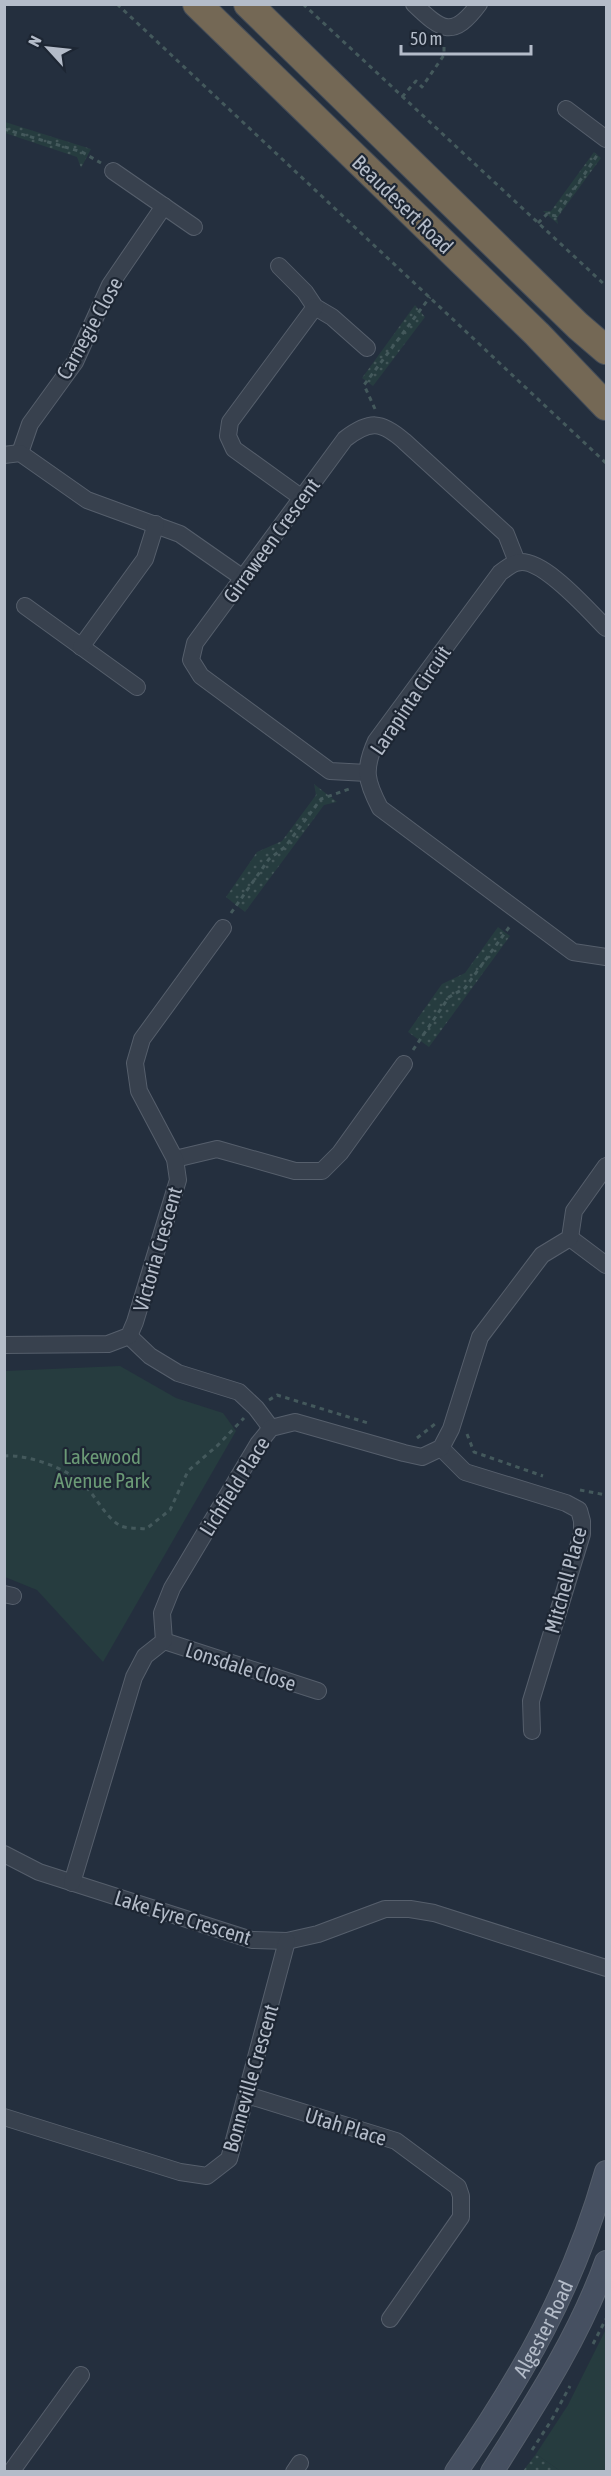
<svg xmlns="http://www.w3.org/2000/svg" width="611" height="2476" font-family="'Asap Condensed',sans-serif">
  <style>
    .grass { fill: url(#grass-dots) }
    .green { fill: #263c3f }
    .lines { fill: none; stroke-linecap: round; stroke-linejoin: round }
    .street-casing { stroke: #565f6c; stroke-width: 18 }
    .secondary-casing { stroke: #565f6c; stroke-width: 24 }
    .highway-casing { stroke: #434c59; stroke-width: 30 }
    .path { stroke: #44595c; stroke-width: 3; stroke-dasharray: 4.5 4.5; stroke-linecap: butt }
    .street { stroke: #38414e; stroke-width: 16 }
    .secondary { stroke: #465061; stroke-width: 22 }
    .highway { stroke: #746855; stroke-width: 28 }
    .labels { text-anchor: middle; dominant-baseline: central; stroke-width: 4.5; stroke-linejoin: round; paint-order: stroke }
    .street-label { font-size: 21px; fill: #b4bcc9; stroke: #1d2633 }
    .park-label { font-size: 21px; fill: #6b9a76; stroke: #1d2633 }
  </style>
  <defs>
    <pattern id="grass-dots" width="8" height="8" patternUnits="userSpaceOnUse" patternTransform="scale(1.5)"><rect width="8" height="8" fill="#263c3f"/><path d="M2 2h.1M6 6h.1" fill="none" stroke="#435659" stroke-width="1.8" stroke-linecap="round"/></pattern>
  </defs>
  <rect width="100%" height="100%" fill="#242f3e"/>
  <g class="grass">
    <path d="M5,122L91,149L81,168L77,157L5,133Z"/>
    <path d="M594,152L601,158L557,218L558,224L543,211H551Z"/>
    <path d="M415,305L425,317L373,386L362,378Z"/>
    <path d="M314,784L337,802L324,805L245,912L226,897L257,852L282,841L316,795Z"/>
    <path d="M498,927L510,936L429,1047L408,1032L442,984L465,973Z"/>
    <path d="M536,2454L560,2471H523Z"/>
  </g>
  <g class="green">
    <path d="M120,1366L176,1398L223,1413L236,1431L103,1662L37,1590L5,1577V1371Z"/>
    <path d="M606,2329V2471H560L536,2454L568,2405Z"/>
  </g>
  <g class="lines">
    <g class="street-casing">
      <g id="street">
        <path d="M414,4C442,31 453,39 479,4"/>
        <path d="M566,109L606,139"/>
        <path d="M113,171L194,227"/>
        <path d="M279,266L305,292L315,307L332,317L367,348"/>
        <path d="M20,453L30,424L75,362L110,285L164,206"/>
        <path d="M4,455L20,453L87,500L180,534L243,578"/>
        <path d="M302,498L234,449L228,436L230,422L315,307"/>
        <path d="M25,606L137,687"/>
        <path d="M81,647L145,559L156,524"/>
        <path d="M367,773L330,771L201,676L191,660L195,643L345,439C370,420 381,421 404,441L506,534L517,562"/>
        <path d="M606,957L573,952L380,808C366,781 363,770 376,741L500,573C504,570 510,565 516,563C540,554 589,611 606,628"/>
        <path d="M175,1159L217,1149L295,1171H322L340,1153L404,1064"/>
        <path d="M570,1238L606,1265"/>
        <path d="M129,1336L150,1356L178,1373L239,1392L256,1408L271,1428"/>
        <path d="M4,1345L108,1344L129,1336L135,1322L178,1180L175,1159L139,1091L135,1063L142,1039L223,928"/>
        <path d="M441,1448L465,1472L566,1503L579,1510L582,1521V1534L531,1701L532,1731"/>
        <path d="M4,1594L13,1596"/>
        <path d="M164,1641L318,1691"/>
        <path d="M4,1854L39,1872L252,1940L287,1941L318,1934L385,1909H410L434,1913L606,1968"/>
        <path d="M72,1883L134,1677L145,1656L164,1641L162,1613L172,1588L258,1444L271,1428L295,1422L404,1453L422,1457L441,1448L451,1429L480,1337L542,1255L570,1238L574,1211L606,1166"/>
        <path d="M247,2095L396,2141L458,2187L461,2196V2217L390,2319"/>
        <path d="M4,2117L180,2172L207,2176L229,2159L287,1941"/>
        <path d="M11,2472L81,2375"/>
        <path d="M294,2472L300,2463"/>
      </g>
    </g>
    <g class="secondary-casing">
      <g id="secondary">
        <path id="s1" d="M456,2472C524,2374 573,2287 606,2172"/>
        <path d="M492,2472C535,2404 579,2337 606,2262"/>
      </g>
    </g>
    <g class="highway-casing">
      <g id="highway">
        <path d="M197,4L537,334L606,406"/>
        <path d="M248,4L578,326L606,350"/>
      </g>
    </g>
    <g class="path">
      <path d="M117,4L606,463"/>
      <path d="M303,4L606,286"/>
      <path d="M402,97L416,81L422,87L444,55V44"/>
      <path d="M4,129L82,152L101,163"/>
      <path d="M538,223L547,214L556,216L598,154"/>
      <path d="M375,409L364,385L430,297"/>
      <path d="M231,913L269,859L285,847L321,799L349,789"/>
      <path d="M413,1050L449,997L465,988L510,926"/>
      <path d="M269,1400L277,1395L368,1423"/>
      <path d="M467,1434L474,1452L543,1476"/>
      <path d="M417,1438L435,1424"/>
      <path d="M4,1456C28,1454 69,1469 85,1486C97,1498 104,1515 119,1525C125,1529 138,1528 146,1529L170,1510L188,1471L218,1445L244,1418"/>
      <path d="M580,1490L606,1495"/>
      <path d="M593,2344L606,2319"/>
      <path d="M532,2450L551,2421L570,2386"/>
    </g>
    <use href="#street" class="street"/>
    <use href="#secondary" class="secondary"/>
    <use href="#highway" class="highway"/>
  </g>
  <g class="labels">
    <g class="street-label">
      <text transform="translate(403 204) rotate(44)">Beaudesert Road</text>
      <text transform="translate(89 328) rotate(-61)">Carnegie Close</text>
      <text transform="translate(271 540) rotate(-54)">Girraween Crescent</text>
      <text transform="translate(410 700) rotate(-56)">Larapinta Circuit</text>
      <text transform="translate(157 1249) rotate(-74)">Victoria Crescent</text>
      <text transform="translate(234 1486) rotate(-58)">Lichfield Place</text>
      <text transform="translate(565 1580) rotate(-75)">Mitchell Place</text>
      <text transform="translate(241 1666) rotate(18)">Lonsdale Close</text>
      <text transform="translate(183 1917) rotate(17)">Lake Eyre Crescent</text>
      <text transform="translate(250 2078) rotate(-74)">Bonneville Crescent</text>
      <text transform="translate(346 2126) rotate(17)">Utah Place</text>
      <text stroke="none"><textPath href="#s1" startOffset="168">Algester Road</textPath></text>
    </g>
    <g class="park-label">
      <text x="102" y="1456">Lakewood<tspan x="102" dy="24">Avenue Park</tspan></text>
    </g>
  </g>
  <rect width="611" height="2476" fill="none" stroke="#b4bcc9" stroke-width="12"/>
  <g transform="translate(48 48) rotate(297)" stroke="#1d2633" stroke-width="4.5" paint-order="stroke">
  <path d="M0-4.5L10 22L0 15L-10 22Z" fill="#b4bcc9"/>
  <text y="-9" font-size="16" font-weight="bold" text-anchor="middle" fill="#b4bcc9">N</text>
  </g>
  <path d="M401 45v9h130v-9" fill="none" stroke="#b4bcc9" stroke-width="3"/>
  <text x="410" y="45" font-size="18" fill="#b4bcc9" stroke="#1d2633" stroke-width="4.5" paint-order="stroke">50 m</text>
</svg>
